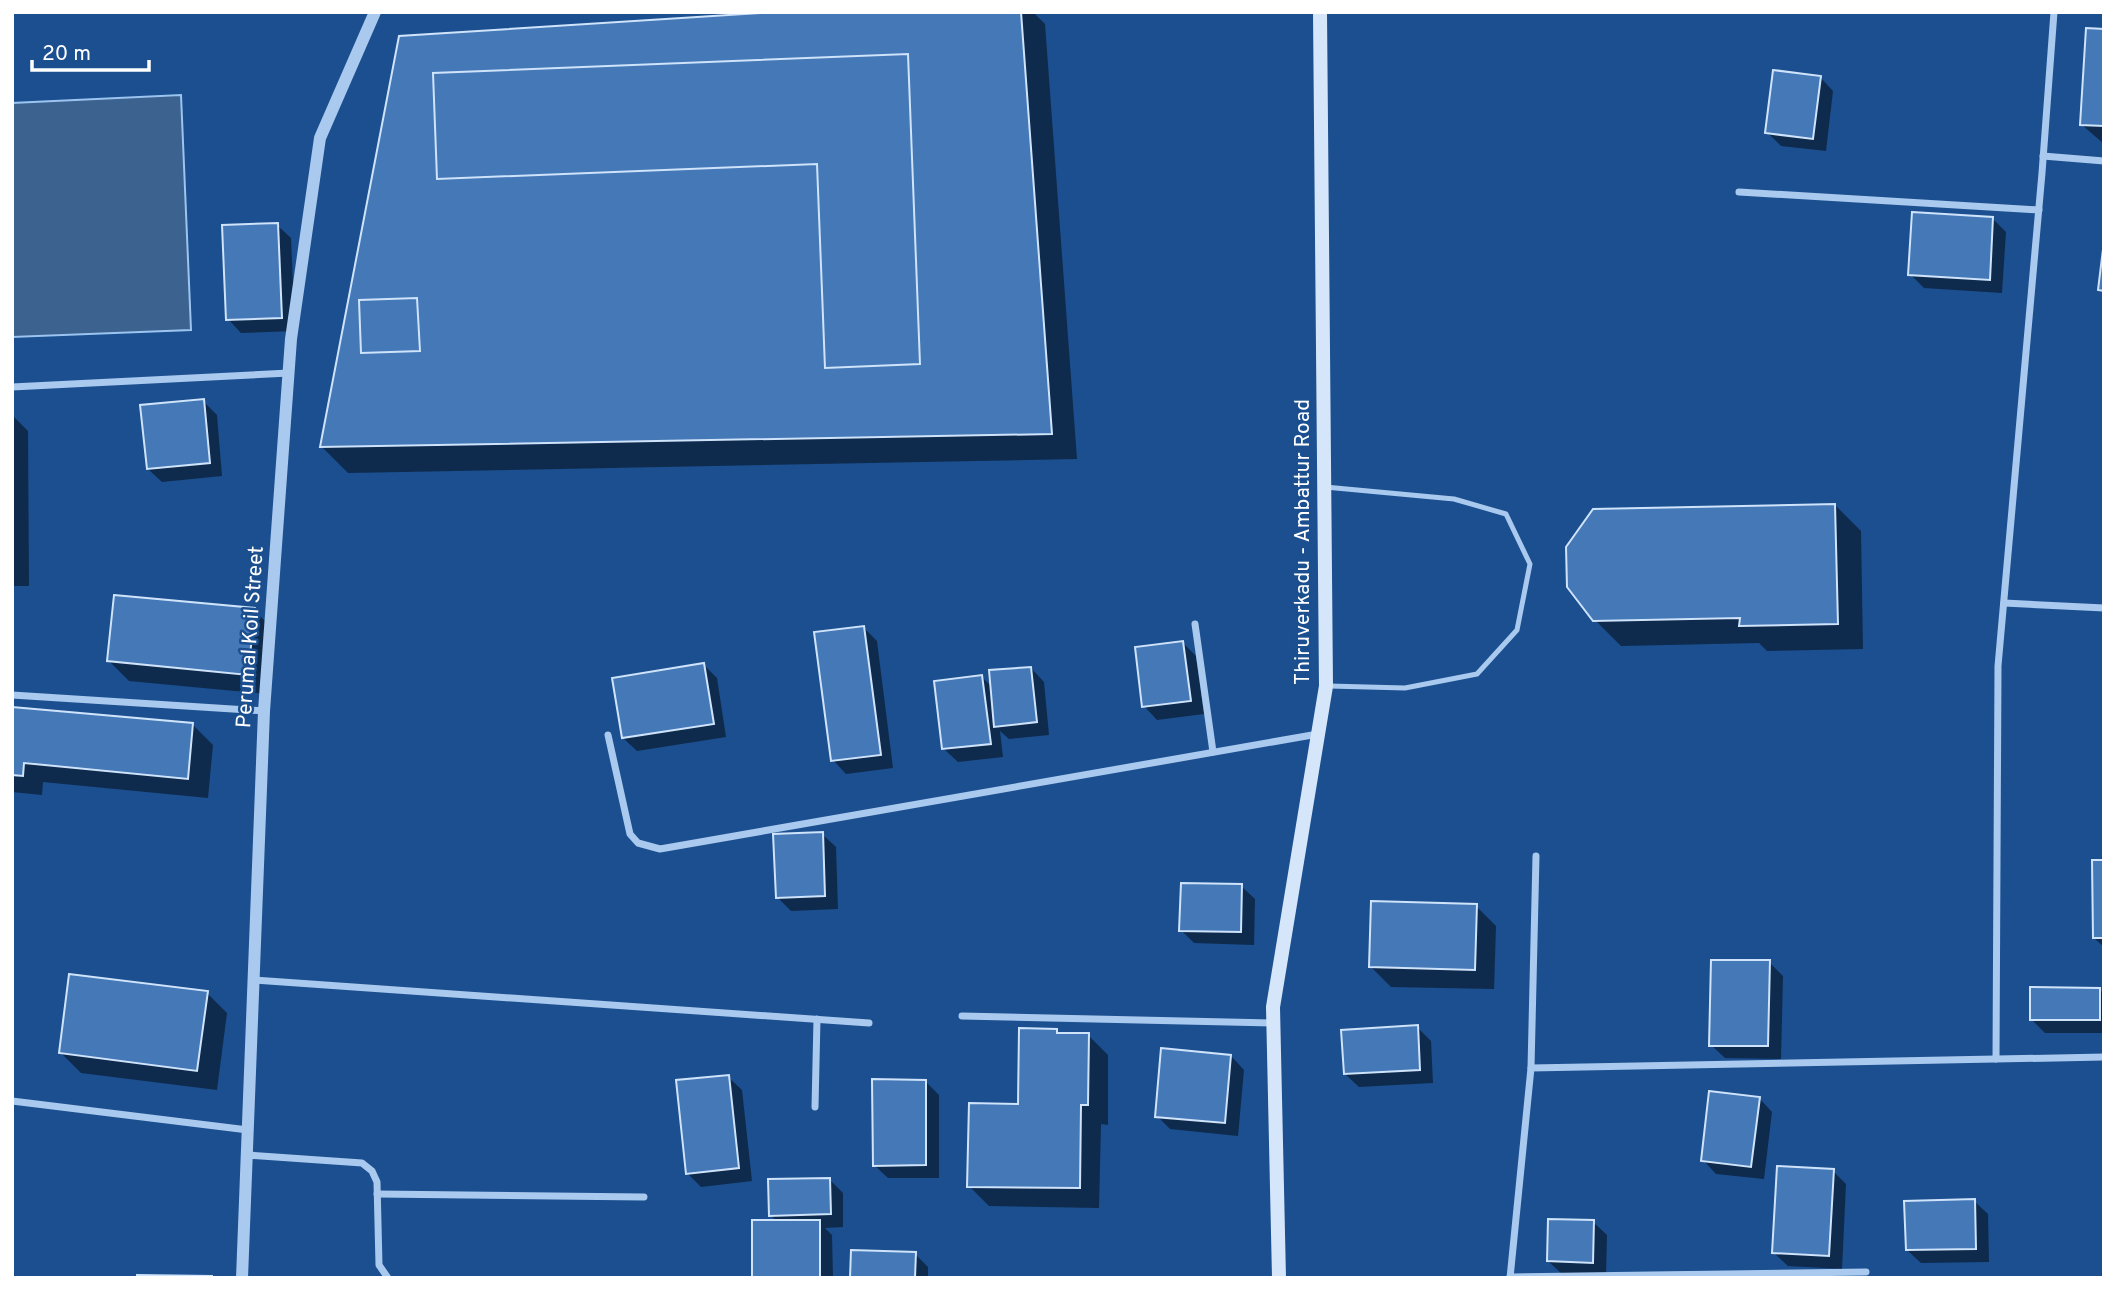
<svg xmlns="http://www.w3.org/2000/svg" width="2116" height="1290" font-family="Overpass,sans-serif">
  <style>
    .water { fill: #3c6290; stroke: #9cc4f0; stroke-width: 2 }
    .shadow { fill: #0007 }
    .building { fill: #4478b7; stroke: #cfe3fa; stroke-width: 2 }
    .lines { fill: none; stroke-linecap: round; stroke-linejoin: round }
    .service { stroke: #a9c9ee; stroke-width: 5 }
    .minor { stroke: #a9c9ee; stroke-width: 7 }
    .tertiary { stroke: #a9c9ee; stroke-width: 12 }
    .secondary { stroke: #d6e6fa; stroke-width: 14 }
    .labels { text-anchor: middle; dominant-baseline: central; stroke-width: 5; stroke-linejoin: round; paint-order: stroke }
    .street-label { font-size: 21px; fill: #fff; stroke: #1b4f8f }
  </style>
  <rect width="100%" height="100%" fill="#1b4f8f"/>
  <path class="water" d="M181,95L191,330L12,337V103Z"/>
  <g class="shadow">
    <path d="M803,12H1033L1045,24L1077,459L348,473L322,447Z"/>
    <path d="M2104,31V144L2081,124Z"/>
    <path d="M1820,77L1833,91L1826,151L1781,146L1767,132Z"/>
    <path d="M1993,219L2006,232L2002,293L1924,288L1910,274Z"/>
    <path d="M277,225L291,238L295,331L241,333L228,319Z"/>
    <path d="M203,401L217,415L222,476L162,482L148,469Z"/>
    <path d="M12,415L28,431L29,586H12Z"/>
    <path d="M1835,505L1861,531L1863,649L1767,651L1759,643L1621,646L1595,620Z"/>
    <path d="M254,610L274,630L267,694L129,681L109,661Z"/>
    <path d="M863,627L877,641L893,768L846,774L833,760Z"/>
    <path d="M1182,642L1196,656L1204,714L1157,720L1144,706Z"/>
    <path d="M704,665L717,678L726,737L637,751L623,738Z"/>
    <path d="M1031,668L1044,682L1049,735L1009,739L1000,731L1003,757L958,762L944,749L982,677L992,687Z"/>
    <path d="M12,709L193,725L213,745L208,798L43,782L42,795L12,792Z"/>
    <path d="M822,834L836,847L838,909L791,911L777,897Z"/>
    <path d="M2104,862V947L2094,938Z"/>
    <path d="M1241,886L1255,899L1254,945L1194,943L1181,930Z"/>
    <path d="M1476,906L1496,926L1494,989L1391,987L1371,967Z"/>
    <path d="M1769,962L1783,976L1781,1059L1725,1058L1711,1045Z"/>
    <path d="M2099,989L2104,994V1033H2045L2031,1019Z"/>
    <path d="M207,993L227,1013L217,1090L81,1073L61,1053Z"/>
    <path d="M1417,1027L1431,1041L1433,1083L1359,1087L1345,1074Z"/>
    <path d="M1056,1031L1060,1034L1088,1035L1108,1055V1125L1101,1124L1099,1208L989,1206L969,1186L1020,1106Z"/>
    <path d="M1231,1056L1244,1070L1238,1136L1170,1129L1157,1116Z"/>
    <path d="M728,1077L742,1090L752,1181L701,1187L687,1173Z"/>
    <path d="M925,1081L939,1095V1178H888L874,1165Z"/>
    <path d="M1759,1098L1772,1112L1764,1179L1716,1174L1703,1160Z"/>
    <path d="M1833,1171L1846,1184L1842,1269L1788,1266L1774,1253Z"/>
    <path d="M829,1179L843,1193V1227L825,1228L832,1235L833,1278H754L778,1222L770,1215Z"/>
    <path d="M1974,1201L1988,1214L1989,1262L1921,1263L1907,1250Z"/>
    <path d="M1593,1222L1607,1235L1606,1276L1562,1274L1548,1261Z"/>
    <path d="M915,1254L928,1267V1278H852Z"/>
  </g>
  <g class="building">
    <path d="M775,12H1021L1052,434L320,447L399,36Z"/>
    <path d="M2086,28L2104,29V126L2080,125Z"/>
    <path d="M908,54L920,364L825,368L817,164L437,179L433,73Z"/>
    <path d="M1773,70L1821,76L1813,139L1765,133Z"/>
    <path d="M1912,212L1993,217L1990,280L1908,275Z"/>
    <path d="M278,223L282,318L226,320L222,225Z"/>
    <path d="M2104,241V291L2098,290Z"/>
    <path d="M417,298L420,351L361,353L359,300Z"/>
    <path d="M204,399L210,463L147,469L140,405Z"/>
    <path d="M1835,504L1838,624L1739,626L1740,618L1593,621L1567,587L1566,547L1593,509Z"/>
    <path d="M114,595L255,608L248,675L107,661Z"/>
    <path d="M864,626L881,755L831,761L814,632Z"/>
    <path d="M1183,641L1191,701L1142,707L1135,647Z"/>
    <path d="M704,663L714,724L622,738L612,678Z"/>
    <path d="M1031,667L1037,722L994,727L989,670Z"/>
    <path d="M982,675L991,744L942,749L934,681Z"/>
    <path d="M12,707L193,723L188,779L24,763L23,776L12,775Z"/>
    <path d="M823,832L825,896L776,898L773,834Z"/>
    <path d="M2092,860H2104V938H2093Z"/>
    <path d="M1181,883L1242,884L1241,932L1179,931Z"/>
    <path d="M1371,901L1477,904L1475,970L1369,967Z"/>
    <path d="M1711,960H1770L1768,1046H1709Z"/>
    <path d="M69,974L208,991L197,1071L59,1053Z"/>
    <path d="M2030,987L2100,988V1020H2030Z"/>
    <path d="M1418,1025L1420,1070L1344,1074L1341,1030Z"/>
    <path d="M1019,1028L1057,1029V1033H1089L1088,1105H1081L1080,1188L967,1187L969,1103L1018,1104Z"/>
    <path d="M1161,1048L1231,1055L1225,1123L1155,1117Z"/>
    <path d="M729,1075L739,1168L686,1174L676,1080Z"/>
    <path d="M872,1079L926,1080V1165L873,1166Z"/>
    <path d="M1709,1091L1760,1097L1751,1167L1701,1161Z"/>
    <path d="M1777,1166L1834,1169L1829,1256L1772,1253Z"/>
    <path d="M830,1178L831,1214L769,1216L768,1179Z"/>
    <path d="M1975,1199L1976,1249L1906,1250L1904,1201Z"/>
    <path d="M1548,1219L1594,1220L1593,1263L1547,1261Z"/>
    <rect x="752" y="1220" width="68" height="58"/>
    <path d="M851,1250L916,1252L915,1278H850Z"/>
    <path d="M137,1275L212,1276V1278H137Z"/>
  </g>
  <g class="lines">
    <path class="service" d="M1325,487L1454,499L1506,514L1530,564L1517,630L1477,674L1405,688L1329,686"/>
    <g class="minor">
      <path d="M2043,156L2104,161"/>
      <path d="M1739,192L2039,210"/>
      <path d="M12,387L289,373"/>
      <path d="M2004,603L2104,608"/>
      <path d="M1195,624L1213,752"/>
      <path d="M12,695L264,711"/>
      <path d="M608,735L630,834L638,843L660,849L1318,734"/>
      <path d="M254,980L869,1023"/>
      <path d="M962,1016L1273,1023"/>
      <path d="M1996,1059L1998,666L2042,173L2054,12"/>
      <path d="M1531,1068L1536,856"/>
      <path d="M12,1101L248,1130"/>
      <path d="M815,1107L817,1019"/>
      <path d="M247,1155L362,1163L372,1171L377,1182L379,1265L388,1278"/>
      <path d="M377,1194L644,1197"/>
      <path d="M1510,1277L1866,1272"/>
      <path d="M1510,1278L1531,1068L2104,1057"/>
    </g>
    <path class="tertiary" d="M242,1278L264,711L291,339L320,138L375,12"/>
    <path class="secondary" d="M1279,1278L1273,1007L1326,686L1320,12"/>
  </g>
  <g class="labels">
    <g class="street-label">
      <text transform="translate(1303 542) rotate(-90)">Thiruverkadu - Ambattur Road</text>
      <text transform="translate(251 637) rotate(-86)">Perumal Koil Street</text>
    </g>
  </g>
  <rect width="2116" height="1290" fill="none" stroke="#ffffff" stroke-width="28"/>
  <path d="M32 60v10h117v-10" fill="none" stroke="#ffffff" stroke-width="3.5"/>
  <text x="42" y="60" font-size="21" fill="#ffffff" stroke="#1b4f8f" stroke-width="5" paint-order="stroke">20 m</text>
</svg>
